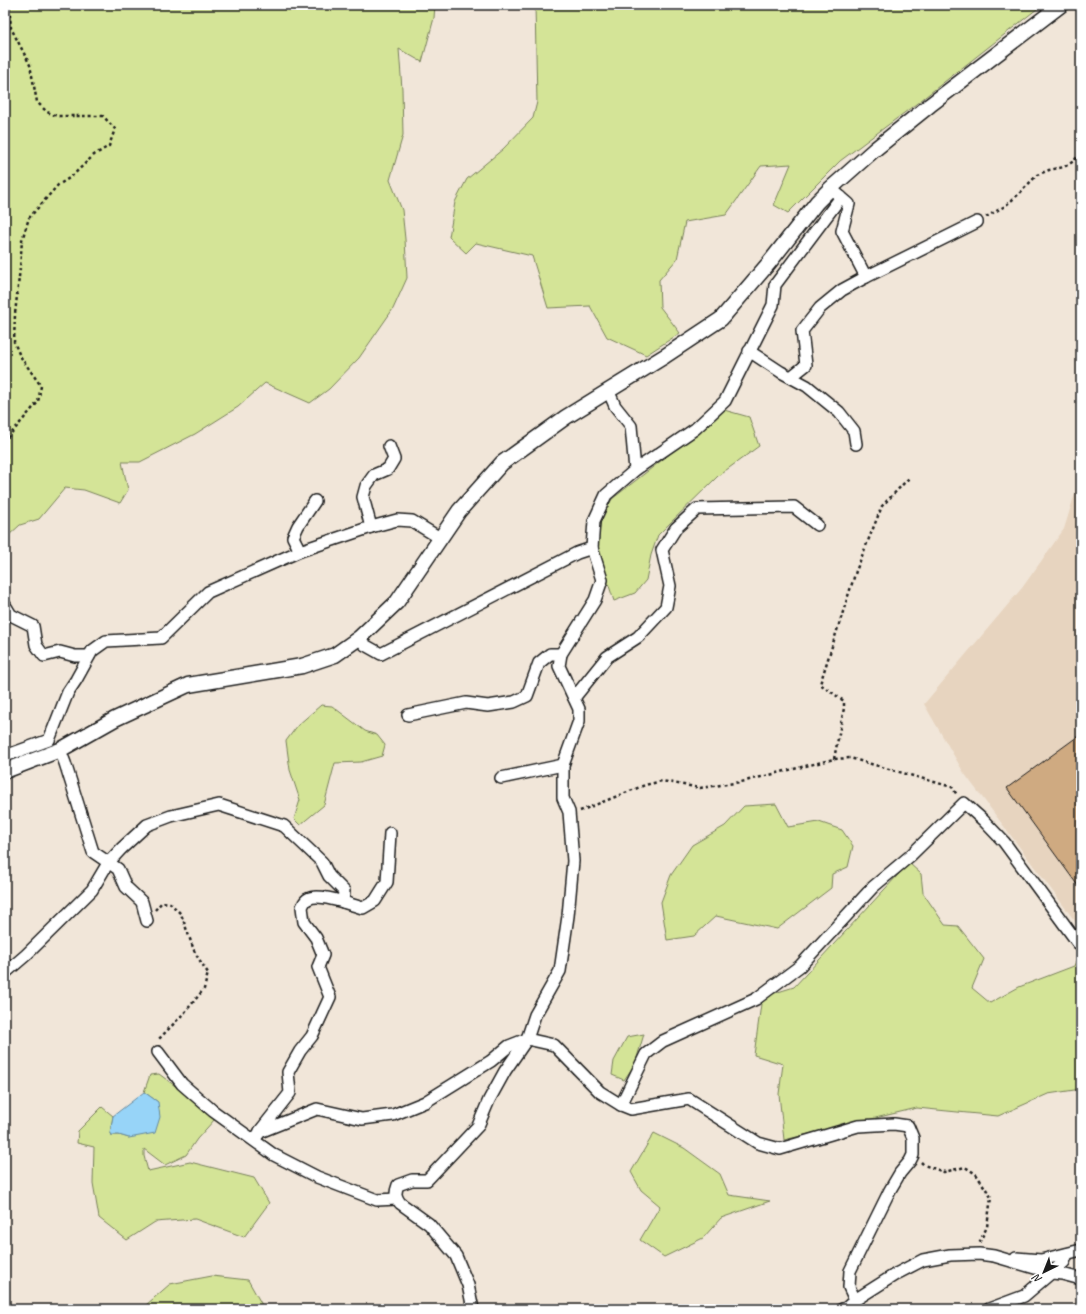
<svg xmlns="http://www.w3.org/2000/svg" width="1086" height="1314" font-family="Caveat,sans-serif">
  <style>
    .built { fill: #e7d4bf }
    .green { fill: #d4e497; stroke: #78805a }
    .water { fill: #97d4f8; stroke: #668aa0 }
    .building { fill: #cfaa81; stroke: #1c1c1c }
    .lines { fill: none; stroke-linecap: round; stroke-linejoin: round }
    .minor-casing { stroke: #1c1c1c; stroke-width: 14 }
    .tertiary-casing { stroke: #1c1c1c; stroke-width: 17 }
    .path { stroke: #1c1c1c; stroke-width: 2.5; stroke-dasharray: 3 3; stroke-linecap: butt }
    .minor { stroke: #fff; stroke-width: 11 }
    .tertiary { stroke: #fff; stroke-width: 14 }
  </style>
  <rect width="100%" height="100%" fill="#f1e6d9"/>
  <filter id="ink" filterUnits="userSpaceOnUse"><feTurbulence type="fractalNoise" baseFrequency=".025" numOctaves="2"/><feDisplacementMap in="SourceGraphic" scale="8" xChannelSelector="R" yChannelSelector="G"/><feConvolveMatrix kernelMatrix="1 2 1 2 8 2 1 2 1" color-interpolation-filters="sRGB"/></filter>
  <g filter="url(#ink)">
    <path class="built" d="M1081,474V929L964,773L924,704L1022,588L1064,529Z"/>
    <g class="green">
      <path d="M5,5H435L434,18L422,62L399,49L402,89L403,135L390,180L402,210L405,239L407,278L393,309L359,358L329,389L310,403L265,383L238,407L195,434L140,462H122L128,490L120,503L84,490L65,488L39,519L20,525L8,536L5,535Z"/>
      <path d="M535,5H1042L920,101L840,161L788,213L774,205L791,164L761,166L726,215L685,222L677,259L659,280L660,307L680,333L646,355L607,337L590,306L548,308L532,256L476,243L466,253L449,237L455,202L467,179L503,149L533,118L537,102Z"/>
      <path d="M724,410L749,417L759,446L718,476L658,535L651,555L646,580L635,593L614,601L596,547L601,519L612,499L694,435Z"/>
      <path d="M321,705L332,706L365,731L377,735L385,745L382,756L361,762L335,763L324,805L300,825L294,819L300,800L290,770L286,741L298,725Z"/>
      <path d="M776,804L788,827L819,822L842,830L853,846L848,867L832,874L831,888L777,929L716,916L694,936L667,940L661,902L671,875L692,845L725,826L744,806Z"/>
      <path d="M909,863L921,874L923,893L945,925L958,926L984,959L972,988L990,1003L1019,987L1074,966L1078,956H1081V1089L1048,1094L998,1116L917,1108L784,1140L779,1094L783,1064L754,1055L762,997L794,987Z"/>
      <path d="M644,1034L635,1064L624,1080L612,1075L614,1061L627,1037Z"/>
      <path d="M159,1074L186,1094L204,1112L215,1119L197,1139L186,1155L165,1165L144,1149V1156L148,1171L190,1162L254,1178L269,1203L244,1237L195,1219L155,1222L127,1240L99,1218L93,1183L94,1147L77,1143L78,1131L102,1107L113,1116L110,1134L111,1135H119L129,1138L158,1102L144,1092L150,1075Z"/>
      <path d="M654,1133L684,1148L720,1174L729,1195L770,1201L721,1218L703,1238L664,1257L640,1240L660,1206L641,1190L631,1172Z"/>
      <path d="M212,1276L248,1280L262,1305L268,1309H145L146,1305L170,1284Z"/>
    </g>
    <path class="water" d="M144,1092L158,1102L160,1117L155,1133L129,1138L119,1135H111L110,1134L113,1116Z"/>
    <path class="building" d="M1081,734V890L1007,788Z"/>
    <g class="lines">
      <g class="minor-casing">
        <g id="minor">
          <path d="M835,192L849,204L842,231L866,277"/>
          <path d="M749,351L781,372L807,386L839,412L854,431L856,444"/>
          <path d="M791,377L806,365L802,331L820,308L842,290L866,277L977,222"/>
          <path d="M608,390L615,406L631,426L635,470"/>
          <path d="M371,527L363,497L366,486L374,475L388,469L394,459L389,446"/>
          <path d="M592,548L594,521L606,495L635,470L695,429L725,401L773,305L775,285L841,197"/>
          <path d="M300,551L293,537L298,526L315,501"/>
          <path d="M5,605L11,615L33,626L36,645L44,656L60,652L75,656H89"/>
          <path d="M359,638L365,645L381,654L577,553L592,548L602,580L595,600L561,654L559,666L579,709V721L563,765V798L569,812L573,861L568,916L560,971L535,1015L527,1039L505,1071L489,1100L478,1126L427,1180H412L398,1185C395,1193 395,1196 400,1203L429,1224L456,1256L468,1285L473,1309"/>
          <path d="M574,698L607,657L638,637L666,607L670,586L662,550L676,528L697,509L794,507L817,525"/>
          <path d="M408,715L466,703L488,706L514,702L527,696L539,663L550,654H561"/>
          <path d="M60,750L65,763L93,852L118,869L126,887L142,902L147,921"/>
          <path d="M5,756L49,740L68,692L76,680L92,651L106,641L161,638L208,592L300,551L371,527L397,520L412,521L440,538"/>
          <path d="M501,778L563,765"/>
          <path d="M5,973L26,955L92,890L108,863L121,849L147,825L171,816L219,805L284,826L322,862L329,876L344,891L343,902"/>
          <path d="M158,1052L182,1084L213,1111L274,1155L317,1177L377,1200L397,1199"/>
          <path d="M621,1105L646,1054L663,1041L756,999L800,966L873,887L910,856L964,803L983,820L1004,842L1078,943L1081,945"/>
          <path d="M260,1131L290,1093L288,1072L300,1051L312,1036L330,997L318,967L323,955L316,938L304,922L302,907C303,905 305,900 308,899C319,892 351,905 363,908L375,901L387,882L390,833"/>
          <path d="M254,1140L260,1132L317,1109L362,1119L393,1115L425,1102L491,1061L509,1046L527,1039L554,1045L600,1092L621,1105L631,1109L689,1099L758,1143L780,1149L858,1126L894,1124L908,1126L913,1138V1155L910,1161L900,1173L890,1190L850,1271L849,1287L855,1300"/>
          <path d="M1016,1258L1041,1260L1081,1250"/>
          <path d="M842,1309L846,1308L855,1300L896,1274L923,1260L950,1255L979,1254L994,1256L1052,1273L1062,1274L1081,1279"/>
          <path d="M989,1309L1024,1296L1064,1262L1067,1254"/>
        </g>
      </g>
      <g class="tertiary-casing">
        <path id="tertiary" d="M5,771L60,750L115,719L188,685L302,666L335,655L359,638L397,602L459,511L502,463L566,417L665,356L721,319L769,263L817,202L831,188L874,150L930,105L1061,5"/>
      </g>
      <g class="path">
        <path d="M986,217L1005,206L1019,194L1037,175L1049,170L1064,167L1074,161L1081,152"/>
        <path d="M5,443L8,437L38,402L41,386L20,356L14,342L15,314L20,268L22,240L29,218L58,185L71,177L94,155L109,146L115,129L103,116H57L47,112L37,102L30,65L11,28L9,5"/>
        <path d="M834,759L844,708V701L820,684L856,571L882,506L909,478"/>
        <path d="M580,811L645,785L662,781L700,788L741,782L834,759L850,758L952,787L957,795"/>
        <path d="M155,910L162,902L170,903L181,914L195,953L208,973L204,989L186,1011L158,1040"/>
        <path d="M921,1162L924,1165L944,1172L965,1167L976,1174L991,1197L987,1227L979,1243"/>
      </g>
      <use href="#minor" class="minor"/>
      <use href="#tertiary" class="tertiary"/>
    </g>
  </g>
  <rect width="1086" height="1314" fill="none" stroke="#fff" stroke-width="20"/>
  <rect x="10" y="10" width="1066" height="1294" fill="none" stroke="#1c1c1c" stroke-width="1.5" filter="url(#ink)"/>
  <g transform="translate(1044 1272) rotate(223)" stroke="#ffffff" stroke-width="3" paint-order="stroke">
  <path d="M0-3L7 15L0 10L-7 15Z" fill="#1c1c1c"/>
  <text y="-6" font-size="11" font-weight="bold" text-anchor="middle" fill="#1c1c1c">N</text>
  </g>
</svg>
